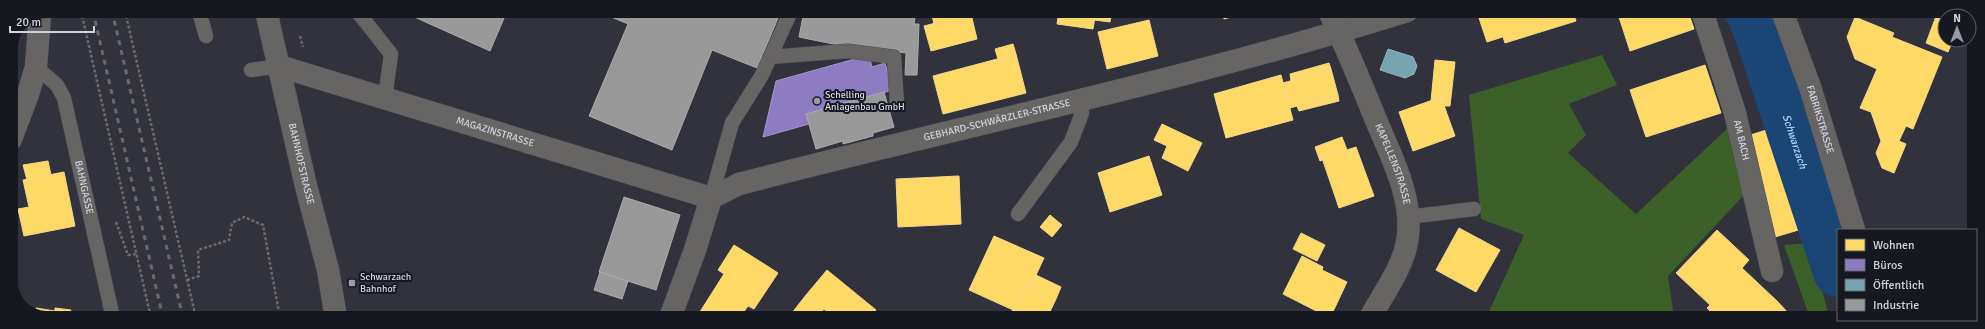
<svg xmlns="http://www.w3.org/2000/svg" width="1985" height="329" font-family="Signika,sans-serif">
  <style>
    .green { fill: #3b6028 }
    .homes { fill: #ffd966; stroke: #f1d88b }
    .offices { fill: #8e7cc3; stroke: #a296cc }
    .public { fill: #76a5af; stroke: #91b3be }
    .industry { fill: #999; stroke: #aaabae }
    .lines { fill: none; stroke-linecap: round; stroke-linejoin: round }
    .river { stroke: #194674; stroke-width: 50 }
    .service-casing { stroke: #4f5059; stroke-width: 15 }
    .minor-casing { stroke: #4f5059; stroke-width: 23 }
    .tertiary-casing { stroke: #4f5059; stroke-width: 23 }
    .path { stroke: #6a696b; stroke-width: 2.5; stroke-dasharray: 3 2; stroke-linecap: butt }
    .service { stroke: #676564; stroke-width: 14 }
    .minor { stroke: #676564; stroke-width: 22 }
    .tertiary { stroke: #676564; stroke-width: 22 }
    .rail { stroke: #69696d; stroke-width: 3; stroke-dasharray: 5 5; stroke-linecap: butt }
    .poi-dot { fill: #999ba7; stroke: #161820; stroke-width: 1.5 }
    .labels { text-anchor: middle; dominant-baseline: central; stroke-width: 4; stroke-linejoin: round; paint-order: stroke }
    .poi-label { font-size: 10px; fill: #d1d4e0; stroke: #161820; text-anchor: start }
    .street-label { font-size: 10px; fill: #d1d4e0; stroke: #161820 }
    .water-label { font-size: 11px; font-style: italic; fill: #b1d1f5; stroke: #161820 }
  </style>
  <rect width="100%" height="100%" fill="#31323c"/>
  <g class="green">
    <path d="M1602,55L1617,85L1569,104L1586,135L1568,153L1636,214L1732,124L1746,193L1668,276L1674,318H1486L1524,235L1481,219L1469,95Z"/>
    <path d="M1811,243L1829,318H1810L1784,245Z"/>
  </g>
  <g class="homes">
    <path d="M931,11H956L958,17L934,24Z"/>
    <path d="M1059,11H1096L1093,29L1057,24Z"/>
    <path d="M1096,11H1112L1110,22L1094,20Z"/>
    <path d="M1222,11H1253L1224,19Z"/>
    <path d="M1490,11H1539L1543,24L1487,42L1478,15Z"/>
    <path d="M1539,11H1573L1576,21L1505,43L1503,37L1543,24Z"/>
    <path d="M1617,11H1688L1694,29L1630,51Z"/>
    <path d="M1938,11L1952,16H1945V40H1953L1948,52L1926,43Z"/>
    <path d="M971,14L977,39L931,51L924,26Z"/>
    <path d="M1855,17L1894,33L1892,37L1942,57L1913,129L1906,126L1899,141L1906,144L1894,173L1882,168L1876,153L1881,141L1871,112L1860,108L1877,69L1855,59L1847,37Z"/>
    <path d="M1149,20L1158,56L1107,69L1098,32Z"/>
    <path d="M1013,44L1016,54L998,59L995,49Z"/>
    <path d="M1016,54L1026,93L943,114L933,76Z"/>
    <path d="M1435,60L1455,62L1450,106H1444L1441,97L1431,101Z"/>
    <path d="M1329,63L1331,69L1291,81L1290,74Z"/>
    <path d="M1705,65L1721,113L1646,137L1630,90Z"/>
    <path d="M1331,69L1338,95L1290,108L1283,83Z"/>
    <path d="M1281,75L1293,120L1226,138L1214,94Z"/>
    <path d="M1338,95L1339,101L1299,111L1297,106Z"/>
    <path d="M1441,97L1455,136L1413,151L1399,112Z"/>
    <path d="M1162,124L1202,143L1188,171L1162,158L1167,146L1154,140Z"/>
    <path d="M1773,128L1802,229L1775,237L1747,136Z"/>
    <path d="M1342,137L1347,150L1320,161L1315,147Z"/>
    <path d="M1356,147L1374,196L1339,208L1322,158Z"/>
    <path d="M1149,156L1162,195L1110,212L1098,173Z"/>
    <path d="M48,161L51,175L27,180L23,165Z"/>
    <path d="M64,172L75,226L24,236L18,209L29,207L23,180Z"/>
    <path d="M959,176L961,224L898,227L896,179Z"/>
    <path d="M1050,215L1062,225L1052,237L1040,227Z"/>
    <path d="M1459,228L1500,250L1476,292L1436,270Z"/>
    <path d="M1717,230L1749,260L1742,268L1777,301L1791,316L1789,318H1739L1731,310L1723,318H1717L1707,308L1710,305L1676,273Z"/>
    <path d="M1301,233L1325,245L1317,261L1293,249Z"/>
    <path d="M994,236L1044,258L1030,288L1024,285L1013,310L969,290Z"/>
    <path d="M734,245L772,269L740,318H696L724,274L718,270Z"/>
    <path d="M1302,256L1323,267L1322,270L1347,282L1330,318L1283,294Z"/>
    <path d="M772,269L778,273L754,309L748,306Z"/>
    <path d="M827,270L876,310L869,318H835L806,295Z"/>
    <path d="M1036,275L1061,287L1056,299L1030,288Z"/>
    <path d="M1024,285L1056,299L1047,318H1009Z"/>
    <path d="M806,295L824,309L817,318H788Z"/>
    <path d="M36,308L55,311V308L71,310L70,313L88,316V318H42L36,314Z"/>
  </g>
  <path class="offices" d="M869,55L872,67L885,63L893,90L806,114L809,124L763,137L776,81Z"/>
  <path class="public" d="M1388,49L1413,57L1417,66L1414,74L1405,78L1380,70Z"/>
  <g class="industry">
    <path d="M401,11H507L490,51Z"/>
    <path d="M597,11H781L757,68L712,50L672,150L589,116L628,24Z"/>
    <path d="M804,11H916L914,24H919L917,75H905L906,53L843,46L799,37Z"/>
    <path d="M884,92L894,127L873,133V136L843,144V141L816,149L806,114Z"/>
    <path d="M624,197L680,215L656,290L599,272Z"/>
    <path d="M600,272L628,281L622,299L594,290Z"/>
    <path d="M301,313L302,318H286V317Z"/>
  </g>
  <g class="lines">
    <path class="river" id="s1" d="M1750,11L1759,32L1838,272"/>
    <g class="service-casing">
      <g id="service">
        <path d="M199,11L206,36"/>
        <path d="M357,11L391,54L385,98"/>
        <path d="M770,57L848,51L894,57L897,104"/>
        <path id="s2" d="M36,67L57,85L64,98L113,318"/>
        <path d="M251,70L279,66"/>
        <path d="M711,198L732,123L762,75L791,11"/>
        <path d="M1018,214L1071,142L1082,113L1080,100"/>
        <path d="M1408,217L1474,209"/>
      </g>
    </g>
    <g class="minor-casing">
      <g id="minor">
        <path id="s3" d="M1329,11C1346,47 1361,83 1376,120C1391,156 1415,201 1407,242C1402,269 1383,294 1370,318"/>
        <path id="s4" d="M1702,11L1735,113L1772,271"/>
        <path id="s5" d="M1782,11L1810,87L1854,230"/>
        <path id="s6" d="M279,66L711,198"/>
        <path d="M11,139L28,94L36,67L40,14"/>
        <path id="s7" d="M670,318L695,250L711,198L739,184C961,126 1188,80 1407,11"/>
      </g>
    </g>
    <g class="tertiary-casing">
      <g id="tertiary">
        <path id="s8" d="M266,11L305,182L328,270L336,318"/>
      </g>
    </g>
    <g class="path">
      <path d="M81,11L151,318"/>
      <path d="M125,11L196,318"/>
      <path d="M300,36L303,47"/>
      <path d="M116,222L128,255L136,254"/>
      <path d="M187,280L199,276L198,250L229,240L232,223L244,217L263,225L280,318"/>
      <path d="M618,318H628"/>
    </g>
    <use href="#service" class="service"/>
    <use href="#minor" class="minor"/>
    <use href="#tertiary" class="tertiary"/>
    <g class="rail">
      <path d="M93,11L163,318"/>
      <path d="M112,11L183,318"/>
    </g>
  </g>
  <g class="poi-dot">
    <circle cx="817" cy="101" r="4"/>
    <rect x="348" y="279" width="8" height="8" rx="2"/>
  </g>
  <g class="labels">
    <g class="poi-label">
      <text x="825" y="95">Schelling<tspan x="825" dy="12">Anlagenbau GmbH</tspan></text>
      <text x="360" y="277">Schwarzach<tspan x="360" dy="12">Bahnhof</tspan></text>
    </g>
    <g class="street-label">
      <text stroke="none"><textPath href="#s7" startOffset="424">GEBHARD-SCHWÄRZLER-STRASSE</textPath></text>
      <text stroke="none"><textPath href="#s5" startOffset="115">FABRIKSTRASSE</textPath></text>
      <text stroke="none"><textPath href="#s6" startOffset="226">MAGAZINSTRASSE</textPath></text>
      <text stroke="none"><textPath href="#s4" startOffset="135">AM BACH</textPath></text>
      <text stroke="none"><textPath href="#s8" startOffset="157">BAHNHOFSTRASSE</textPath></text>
      <text stroke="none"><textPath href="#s3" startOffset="166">KAPELLENSTRASSE</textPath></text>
      <text stroke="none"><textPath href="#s2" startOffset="134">BAHNGASSE</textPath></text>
    </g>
    <g class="water-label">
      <text stroke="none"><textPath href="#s1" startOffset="138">Schwarzach</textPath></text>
    </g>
  </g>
  <path d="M0 0H1985V329H0ZM47 18H1938A29 29 0 0 1 1967 47V282A29 29 0 0 1 1938 311H47A29 29 0 0 1 18 282V47A29 29 0 0 1 47 18Z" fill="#161820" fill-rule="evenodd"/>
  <rect x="1837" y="229" width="140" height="92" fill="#161820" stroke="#61636d"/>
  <rect x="1845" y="239" width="20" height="12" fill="#ffd966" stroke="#61636d"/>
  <text x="1873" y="249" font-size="12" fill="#d1d4e0">Wohnen</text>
  <rect x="1845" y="259" width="20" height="12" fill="#8e7cc3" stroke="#61636d"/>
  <text x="1873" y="269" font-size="12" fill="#d1d4e0">Büros</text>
  <rect x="1845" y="279" width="20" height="12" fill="#76a5af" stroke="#61636d"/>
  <text x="1873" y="289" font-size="12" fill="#d1d4e0">Öffentlich</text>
  <rect x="1845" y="299" width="20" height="12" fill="#999999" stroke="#61636d"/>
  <text x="1873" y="309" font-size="12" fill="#d1d4e0">Industrie</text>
  <g transform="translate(1957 28)"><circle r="19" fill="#161820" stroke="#61636d"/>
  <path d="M0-3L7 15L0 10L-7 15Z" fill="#999ba7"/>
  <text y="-6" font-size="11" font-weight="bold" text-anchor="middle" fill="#d1d4e0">N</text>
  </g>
  <path d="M10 26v6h84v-6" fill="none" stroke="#d1d4e0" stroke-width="2"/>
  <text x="16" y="26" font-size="12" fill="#d1d4e0" stroke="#161820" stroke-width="3" paint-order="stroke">20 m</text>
</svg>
